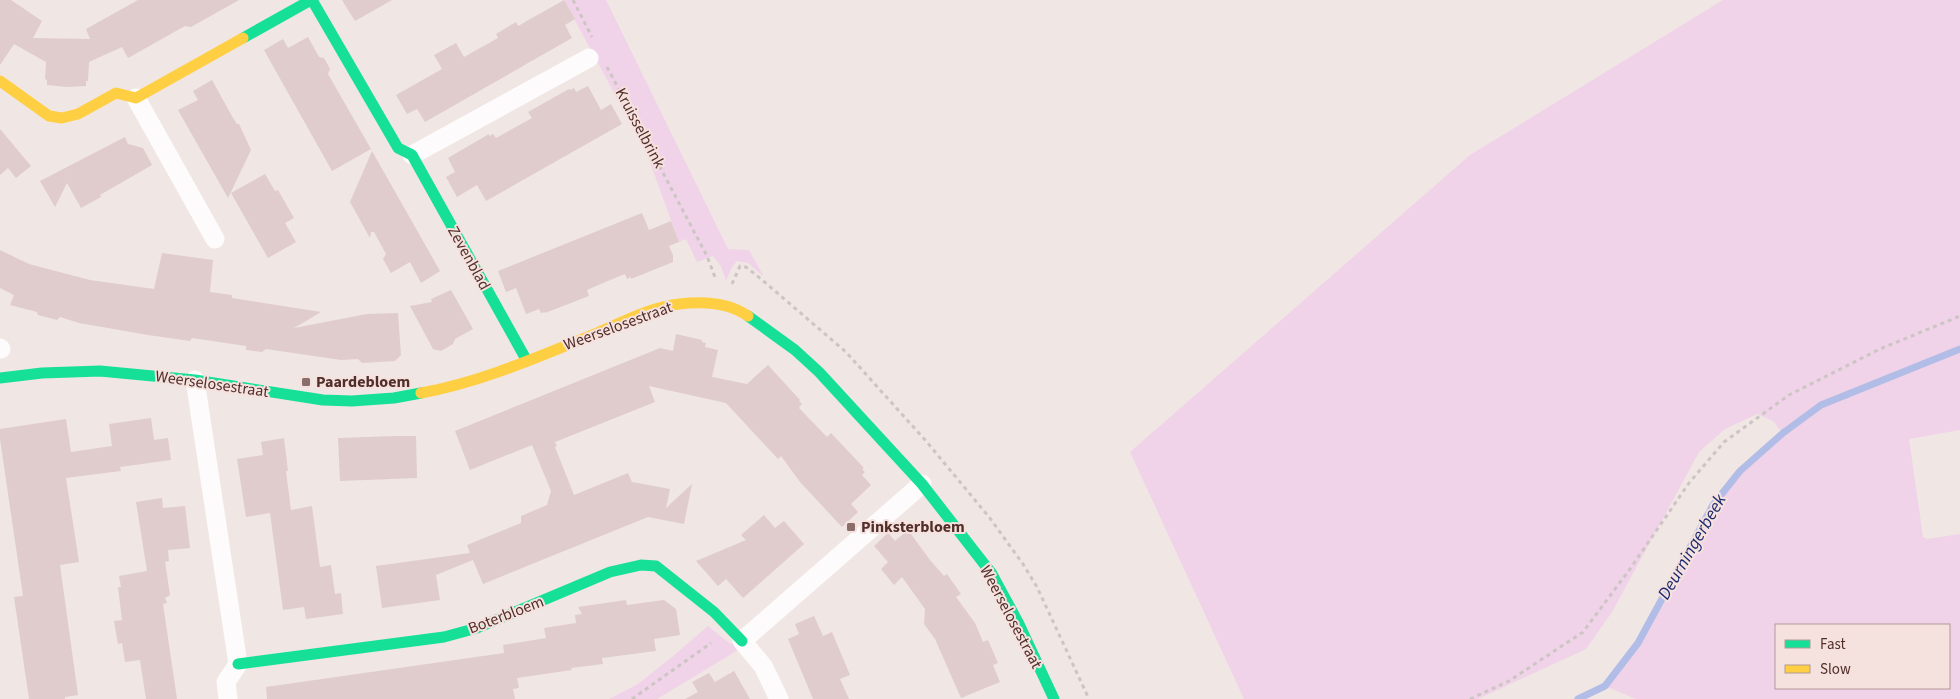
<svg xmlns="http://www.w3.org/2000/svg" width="1960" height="699" font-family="'Source Sans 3',sans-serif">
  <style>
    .green { fill: #f0d3e8; fill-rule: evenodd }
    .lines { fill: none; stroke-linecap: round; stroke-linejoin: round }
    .stream { stroke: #b1bde6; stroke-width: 7 }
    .building { fill: #e0cccd }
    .path { stroke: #ccc5c3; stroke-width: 3; stroke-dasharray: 4 4; stroke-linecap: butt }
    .street { stroke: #fdfbfb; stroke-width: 19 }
    .fast { stroke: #16e098; stroke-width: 11 }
    .slow { stroke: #ffcf43; stroke-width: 11 }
    .poi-dot { fill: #896e6a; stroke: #f5e2df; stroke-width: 2 }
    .labels { text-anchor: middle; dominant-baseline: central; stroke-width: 4; stroke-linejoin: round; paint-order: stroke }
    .street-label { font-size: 16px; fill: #512e29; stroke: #f5e2df }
    .poi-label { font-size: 16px; font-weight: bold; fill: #512e29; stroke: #f5e2df; text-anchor: start }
    .water-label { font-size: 18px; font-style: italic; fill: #1b296e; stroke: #f5e2df }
  </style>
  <rect width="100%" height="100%" fill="#f0e6e4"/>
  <g class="green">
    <path d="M564,0H606L728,249L749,250L764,277L748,263L737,261L732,267L726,281L721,266L713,256L697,262L686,239L679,242L647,154Z"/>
    <path d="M1723,0H1960V430L1909,439L1923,537L1927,539L1960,534V699H1636L1605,686L1638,643L1713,505L1740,471L1783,434L1773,421L1757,414L1725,429L1699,452L1612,612L1586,649L1478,699H1244L1130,452L1470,155ZM1949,625V688H1776V625Z"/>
    <path d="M708,626L729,643L743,647L657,699H609L638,684L672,657Z"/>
  </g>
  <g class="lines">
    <path class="stream" d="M1578,699L1605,686L1638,643L1713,505L1740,471L1783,433L1821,405L1960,349"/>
  </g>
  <g class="building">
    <path d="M0,0H11L42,21L33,38L90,39L86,29L138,0H239L191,27L185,26L128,58L122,47L89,62L88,81H86V86L67,87L47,85V80L45,79L46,62L14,44L0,65Z"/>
    <path d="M342,0H392L355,21Z"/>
    <path d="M564,0L575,19L565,25L572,38L425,122L417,109L407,114L396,95L442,69L434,55L456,43L464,57L498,38L496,34L516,22L518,26Z"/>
    <path d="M308,37L319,57L324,58L330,69L328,74L371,149L332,171L264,50L283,39L288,48Z"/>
    <path d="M212,80L233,118L237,124H239L251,150L228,198L178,110L198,100L193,91Z"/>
    <path d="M588,86L601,110L611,104L622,124L486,201L477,185L457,197L446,177L455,172L448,158L489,134V136L493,134L496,138L532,118L528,112L569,89L570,90L574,88L576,92Z"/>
    <path d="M0,129L31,166L16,178L8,168L0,175Z"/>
    <path d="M125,137L128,144L143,148L152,165L100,195L101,197L81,208L67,183L55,207L40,181Z"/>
    <path d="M372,151L440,271L421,283L410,262L391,273L383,259L386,254L374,232H371L370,238L350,202Z"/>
    <path d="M265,174L275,191L278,190L294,218L285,223L296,242L268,258L231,193Z"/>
    <path d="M642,213L649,230L671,221L679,242L669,246L673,255V262L631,279V277L627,279L625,274L603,283L587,290L589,296L545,313V312L541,313L539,309L526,314L516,288L506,292L498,271Z"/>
    <path d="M0,250L29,264L90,280L154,289L162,253L213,260L210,292L232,295V298L321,312L294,328L367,314L398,313L401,355L395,361L362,363L358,359L341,360L266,349L262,352L246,350V346L192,338L190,341L148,335L79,323L60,317L57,320L38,315L37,312L10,305L14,295L0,288Z"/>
    <path d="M451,290L473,329L455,339L453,344L441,351L433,349L410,306L432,302L431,299Z"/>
    <path d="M676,334L702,340V342L706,343L705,347L718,350L712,377L747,384L768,365L800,400L799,401L802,404L799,408L827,437L831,433L864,468L862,469L865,472L862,475L871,485L851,504L858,512L842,527L800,482L781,456L778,459L726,403L649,386L655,402L555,442L557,446L555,447L574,495L628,473L632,482L670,489L666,508L692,484L684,524L648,517L483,584L473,560L436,575L440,600L382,608L376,566L470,553L467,545L521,523V516L547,505L551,491L532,445L470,470L455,431L660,348L673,351Z"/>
    <path d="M151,418L154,440L168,438L171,460L120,467L121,471L66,478L79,562L60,565L78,695L65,697V699H29L14,597L23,596L0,439V429L66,419L71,452L112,446L109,424Z"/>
    <path d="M396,436H416L417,478L340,481L338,438Z"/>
    <path d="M284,438L288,471H286L291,510L312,506L320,567L331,565L335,594L341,593L343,614L306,619L304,607L283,610L270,513L246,517L237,459L263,455L261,442Z"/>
    <path d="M162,498L163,508L185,506L190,548L168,550L169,561L165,562L170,595L165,598L167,603L163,604L177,699H146L140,660L125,662L122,643L118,644L114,621L122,620L118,587H121L119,576L147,571L136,502Z"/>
    <path d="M764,515L775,528L784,521L804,544L743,598L726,579L718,586L696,561L746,540L741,535Z"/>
    <path d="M908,530L930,560L944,576L947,574L961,594L956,597L975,623L983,642L988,640L998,663L993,665L1000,682L961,698L935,639L924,624L925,609L902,577L894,585L881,569L888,562L874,546L888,533L895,541Z"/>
    <path d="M626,600L627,605L664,600L676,609L680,635L654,639L656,651L602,658L603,664L571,668L572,670L517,678L519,688L513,689L515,699H267L266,687L504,653L503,645L546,638L544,628L576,623L575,615L582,614L578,607Z"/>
    <path d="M814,616L823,636L832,632L850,675L840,679L849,699H813L788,639L799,634L795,624Z"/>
    <path d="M734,671L750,699H685L698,692L692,682L709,673L715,682Z"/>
  </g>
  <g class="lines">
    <g class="path">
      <path d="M573,0L592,37"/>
      <path d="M607,67L707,256L716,280"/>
      <path d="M732,284L740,266L746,267L761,279L846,352L926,441L989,517L1023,564L1037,587L1089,699"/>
      <path d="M632,699L711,643"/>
      <path d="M1470,699L1509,681L1583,632L1630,569L1689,483L1724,442L1789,395L1880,349L1960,316"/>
    </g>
    <g class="street">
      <path d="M136,98L215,239"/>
      <path d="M412,155L589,58"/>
      <path d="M0,348L1,349"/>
      <path d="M195,380L238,664L226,682L228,699"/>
      <path d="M779,699L763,666L742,641L922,484"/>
    </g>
    <g class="fast">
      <path d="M312,0L398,148L412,155L527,361"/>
      <path d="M243,38L311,0"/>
      <path d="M748,316L795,350L819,372L922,484L992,574L1019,624L1054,699"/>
      <path d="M0,378L42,373L100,371L195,380L323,400L352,401L394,398L421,393"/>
      <path d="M238,664L444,637L477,628L610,572L641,565L656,566L714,612L742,641"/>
    </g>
    <g class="slow">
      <path d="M0,81L49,116L62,118L78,114L116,93L136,98L243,38"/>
      <path d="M421,393C482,382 540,356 597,333C623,322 651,307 679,304C703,301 728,302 748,316"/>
    </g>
  </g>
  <g class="poi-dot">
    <rect x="301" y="377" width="10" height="10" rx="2.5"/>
    <rect x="846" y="522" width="10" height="10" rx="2.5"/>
  </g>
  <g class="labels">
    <g class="street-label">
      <text transform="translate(640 128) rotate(62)">Kruisselbrink</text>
      <text transform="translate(469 258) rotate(61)">Zevenblad</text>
      <text transform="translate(618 326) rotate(-20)">Weerselosestraat</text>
      <text transform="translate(212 384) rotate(8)">Weerselosestraat</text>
      <text transform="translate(506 615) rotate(-21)">Boterbloem</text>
      <text transform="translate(1011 617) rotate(62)">Weerselosestraat</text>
    </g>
    <g class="poi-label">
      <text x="316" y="382">Paardebloem</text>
      <text x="861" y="527">Pinksterbloem</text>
    </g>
    <g class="water-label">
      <text transform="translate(1692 547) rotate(-60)">Deurningerbeek</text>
    </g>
  </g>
  <rect x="1775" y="624" width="175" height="65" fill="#f5e2df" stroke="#b39a96"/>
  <rect x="1785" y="640" width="25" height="8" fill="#16e098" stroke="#b39a96"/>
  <text x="1820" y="649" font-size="15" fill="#512e29">Fast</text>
  <rect x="1785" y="665" width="25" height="8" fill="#ffcf43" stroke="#b39a96"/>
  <text x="1820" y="674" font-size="15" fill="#512e29">Slow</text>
</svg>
